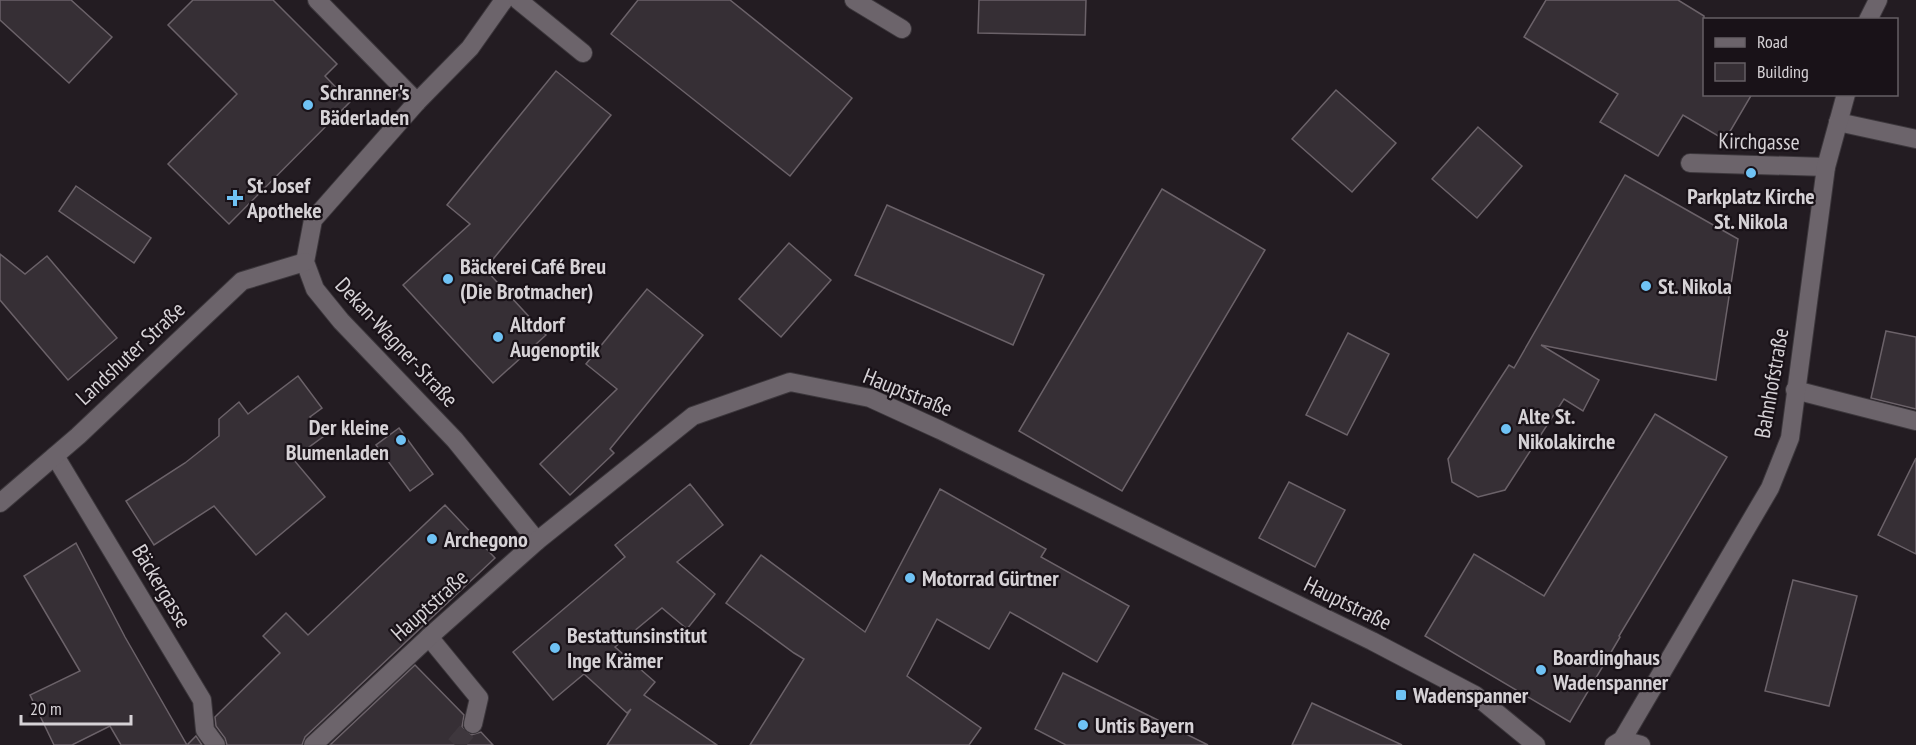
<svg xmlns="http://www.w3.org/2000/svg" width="1916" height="745" font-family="'PT Sans Narrow',sans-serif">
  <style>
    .building { fill: #362f35; stroke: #6b6269; stroke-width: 1.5 }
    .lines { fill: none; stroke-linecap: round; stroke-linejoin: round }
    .minor-tunnel { stroke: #3e373d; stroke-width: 18; stroke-dasharray: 18 9; stroke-linecap: butt }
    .minor-casing { stroke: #3c373c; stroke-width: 20 }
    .minor { stroke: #6c646b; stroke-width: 18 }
    .poi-dot { fill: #6fc2f4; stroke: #191218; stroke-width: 2 }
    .labels { text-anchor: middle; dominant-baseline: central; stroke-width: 4.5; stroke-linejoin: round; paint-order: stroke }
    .poi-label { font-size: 22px; font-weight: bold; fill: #d6d2d6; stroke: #191218; text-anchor: start }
    .street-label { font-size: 22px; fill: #d6d2d6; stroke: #191218 }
  </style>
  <rect width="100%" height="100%" fill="#231c22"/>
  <g class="building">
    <path d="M0,0H71L112,37L69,83L0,20Z"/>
    <path d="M193,0H273L337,64L325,76L350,102L229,224L168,164L237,94L168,25Z"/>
    <path d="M638,0H730L852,98L790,176L611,34Z"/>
    <path d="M979,0H1086L1085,35L978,33Z"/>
    <path d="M1546,0H1678L1704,16V94H1752L1725,140L1683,115L1658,156L1600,122L1618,94L1524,37Z"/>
    <path d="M556,71L611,115L485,269L546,335L493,383L403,285L470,224L447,205Z"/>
    <path d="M1336,90L1396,143L1352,192L1292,139Z"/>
    <path d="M1478,127L1522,166L1477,218L1432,179Z"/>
    <path d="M1625,175L1738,239L1716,380L1541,345L1599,380L1583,411L1564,399L1505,490L1478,497L1452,482L1448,459L1509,365L1514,368Z"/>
    <path d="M76,186L151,238L134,263L59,211Z"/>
    <path d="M1162,189L1265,250L1122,491L1019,431Z"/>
    <path d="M887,205L1044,275L1013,345L855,275Z"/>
    <path d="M789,243L831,280L781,337L739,299Z"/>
    <path d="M0,254L25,274L47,256L117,338L68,380L0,300Z"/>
    <path d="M647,289L703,335L610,449L614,453L570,495L540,464L617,389L586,364Z"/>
    <path d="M1886,331L1916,337V409L1871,398Z"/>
    <path d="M1348,333L1389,354L1347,435L1306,415Z"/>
    <path d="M298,376L322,408L310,417L324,436L293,459L325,497L256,555L214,506L154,545L126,501L185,463L219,436V419L239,402L248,414Z"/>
    <path d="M1655,414L1727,457L1619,636L1620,637L1570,722L1425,636L1474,554L1544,596Z"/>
    <path d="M399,428L433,474L410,491L376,445Z"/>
    <path d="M1916,458V554L1878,535Z"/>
    <path d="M1289,482L1345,510L1315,567L1259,538Z"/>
    <path d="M690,484L723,525L677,562L715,594L687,629L662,608L615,647L655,682L644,695L717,745H607L631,709L627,713L584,674L553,700L513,652L625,557L615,545Z"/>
    <path d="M940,489L1046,549L1041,557L1129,606L1097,662L1010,612L989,649L937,619L907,676L981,728L969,745H750L804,659L794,653L726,603L761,555L865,632Z"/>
    <path d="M445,505L495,558L305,737L302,745H227L225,738L216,726L215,717L280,653L263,636L286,613L308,635Z"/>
    <path d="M76,543L125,637L187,745L196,736L202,745H121L110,726L72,745H54L30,695L80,671L24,576Z"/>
    <path d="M1793,580L1857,596L1829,706L1765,691Z"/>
    <path d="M415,665L464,715L462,727L465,732L471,735L481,732L493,745H330Z"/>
    <path d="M1063,673L1208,745H1066L1035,729Z"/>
    <path d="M1312,703L1402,745H1292Z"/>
  </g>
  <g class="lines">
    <path class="minor-tunnel" d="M455,745L473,724"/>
    <g class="minor-casing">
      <g id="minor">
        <path d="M317,0L417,102"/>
        <path d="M504,0L470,48L417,102L313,220L305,262L315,289L341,321L455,440L537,541"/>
        <path d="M518,0L583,53"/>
        <path d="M854,0L902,29"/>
        <path d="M1868,20L1878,0"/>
        <path d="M1838,122L1916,139"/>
        <path d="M1690,163L1826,167"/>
        <path d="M1795,390L1916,421"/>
        <path d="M55,456L202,700L205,730L216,745"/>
        <path d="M0,503L78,436L242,281L305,262"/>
        <path d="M429,637L479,698L473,724"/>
        <path d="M1622,740L1641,745"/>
        <path d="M313,745L429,637L537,541L693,416L790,382L870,398L940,430L1372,641L1475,695L1536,745"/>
        <path d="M1614,745L1622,740L1770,488L1790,438L1826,167L1846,94"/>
      </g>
    </g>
    <use href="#minor" class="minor"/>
  </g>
  <g class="poi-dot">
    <circle cx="308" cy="105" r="6"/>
    <circle cx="1751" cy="173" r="6"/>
    <path d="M232 189h6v6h6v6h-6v6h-6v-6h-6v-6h6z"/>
    <circle cx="448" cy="279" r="6"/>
    <circle cx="1646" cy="286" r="6"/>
    <circle cx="498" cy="337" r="6"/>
    <circle cx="1506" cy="429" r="6"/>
    <circle cx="401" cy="440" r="6"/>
    <circle cx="432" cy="539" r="6"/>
    <circle cx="910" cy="578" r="6"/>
    <circle cx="555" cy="648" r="6"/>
    <circle cx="1541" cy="670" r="6"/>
    <rect x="1395" y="689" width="12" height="12" rx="3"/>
    <circle cx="1083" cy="725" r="6"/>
  </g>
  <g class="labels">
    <g class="poi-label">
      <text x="320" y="92">Schranner's<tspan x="320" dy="25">Bäderladen</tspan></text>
      <text x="247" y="185">St. Josef<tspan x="247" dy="25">Apotheke</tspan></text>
      <text x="1751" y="196" text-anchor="middle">Parkplatz Kirche<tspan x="1751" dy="25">St. Nikola</tspan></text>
      <text x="460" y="266">Bäckerei Café Breu<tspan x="460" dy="25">(Die Brotmacher)</tspan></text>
      <text x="1658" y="286">St. Nikola</text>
      <text x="510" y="324">Altdorf<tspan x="510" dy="25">Augenoptik</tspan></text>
      <text x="1518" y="416">Alte St.<tspan x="1518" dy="25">Nikolakirche</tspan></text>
      <text x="389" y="427" text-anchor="end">Der kleine<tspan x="389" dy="25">Blumenladen</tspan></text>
      <text x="444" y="539">Archegono</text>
      <text x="922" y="578">Motorrad Gürtner</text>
      <text x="567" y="635">Bestattunsinstitut<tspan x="567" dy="25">Inge Krämer</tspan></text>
      <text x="1553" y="657">Boardinghaus<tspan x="1553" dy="25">Wadenspanner</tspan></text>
      <text x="1413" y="695">Wadenspanner</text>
      <text x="1095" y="725">Untis Bayern</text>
    </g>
    <g class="street-label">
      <text transform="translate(1759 141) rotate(1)">Kirchgasse</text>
      <text transform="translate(397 342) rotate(47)">Dekan-Wagner-Straße</text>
      <text transform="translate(130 353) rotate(-43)">Landshuter Straße</text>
      <text transform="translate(1771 383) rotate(-80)">Bahnhofstraße</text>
      <text transform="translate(908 392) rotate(22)">Hauptstraße</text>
      <text transform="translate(162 586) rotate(59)">Bäckergasse</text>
      <text transform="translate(1348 603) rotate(26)">Hauptstraße</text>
      <text transform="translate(429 605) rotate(-42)">Hauptstraße</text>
    </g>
  </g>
  <rect x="1703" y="18" width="195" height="78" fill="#191218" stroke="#655f64" stroke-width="1.5"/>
  <rect x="1715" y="38" width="30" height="9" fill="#6c646b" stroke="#655f64" stroke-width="1.5"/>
  <text x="1757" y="48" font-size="18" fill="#d6d2d6">Road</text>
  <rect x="1715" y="63" width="30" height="18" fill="#362f35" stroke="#655f64" stroke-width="1.5"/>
  <text x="1757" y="78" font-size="18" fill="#d6d2d6">Building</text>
  <path d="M21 715v9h110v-9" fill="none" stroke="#d6d2d6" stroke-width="3"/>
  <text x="30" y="715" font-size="18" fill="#d6d2d6" stroke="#191218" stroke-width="4.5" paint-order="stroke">20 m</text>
</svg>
